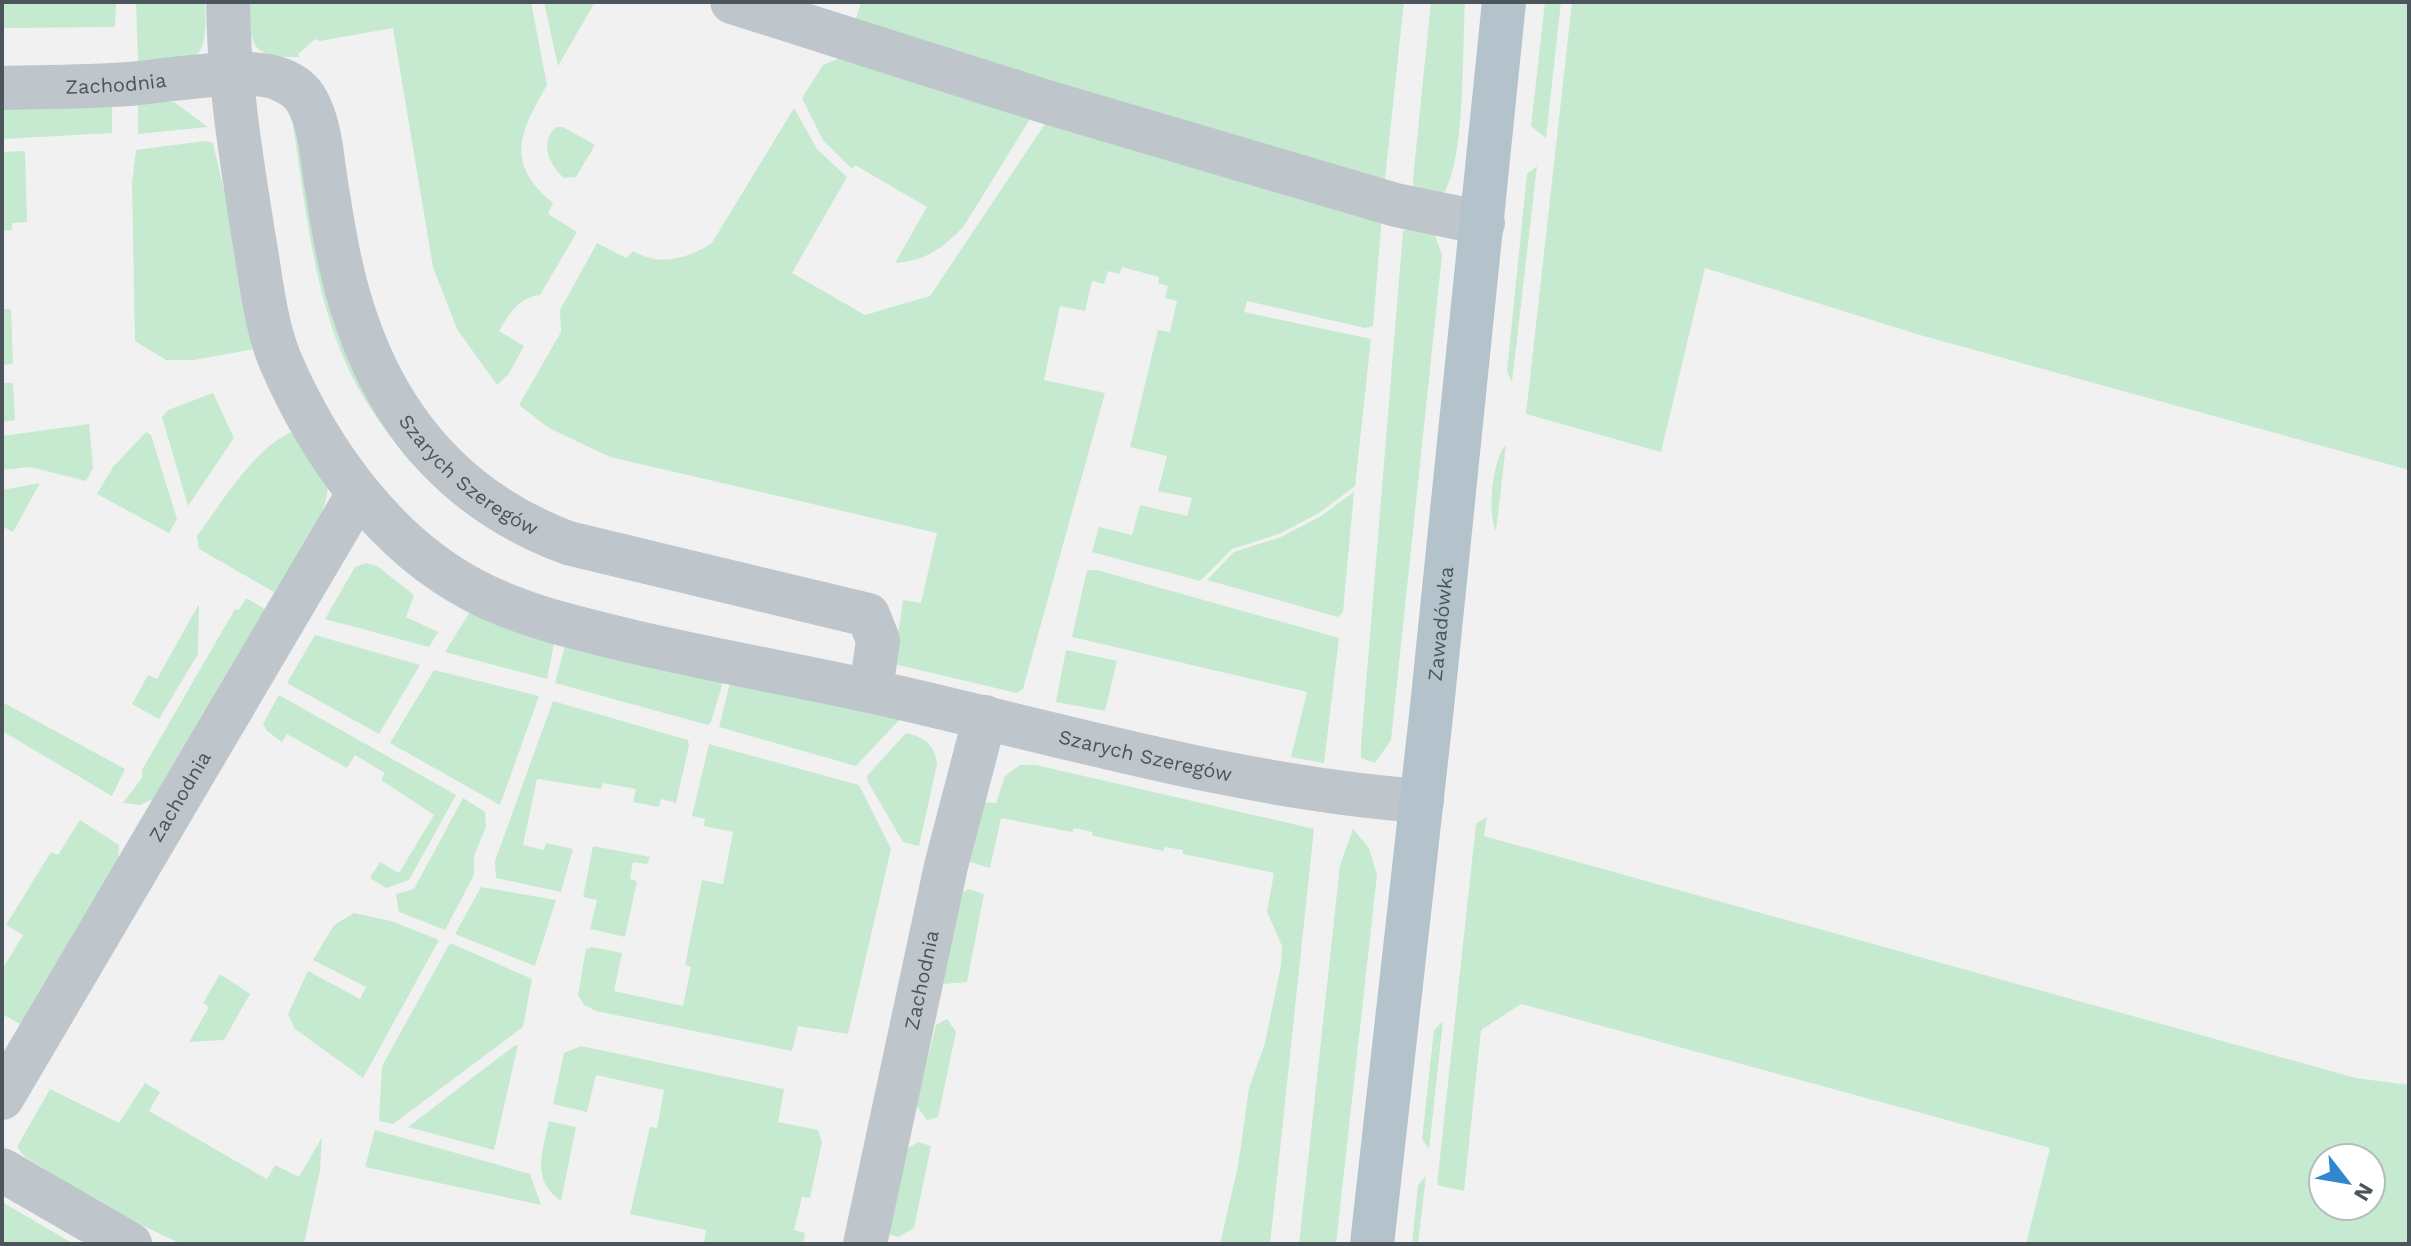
<svg xmlns="http://www.w3.org/2000/svg" width="2411" height="1246" font-family="'Work Sans',sans-serif">
  <style>
    .green { fill: #c5eacf; fill-rule: evenodd }
    .lines { fill: none; stroke-linecap: round; stroke-linejoin: round }
    .minor { stroke: #bec6cb; stroke-width: 44 }
    .major { stroke: #b4c2cb; stroke-width: 44 }
    .labels { text-anchor: middle; dominant-baseline: central; stroke-width: 6; stroke-linejoin: round; paint-order: stroke }
    .street-label { font-size: 20px; fill: #4b555b; stroke: #fff }
  </style>
  <rect width="100%" height="100%" fill="#f2f1f1"/>
  <g class="green">
    <path d="M2,2H116L115,27L2,28Z"/>
    <path d="M136,2H205C208,67 197,61 138,63Z"/>
    <path d="M248,2H531L547,85C520,132 504,163 553,203L548,214L577,232L540,295C519,297 509,314 499,331L524,346L508,375L497,385L457,329L433,267L393,28L320,41L315,39L298,54L300,57C251,58 251,48 248,2Z"/>
    <path d="M544,2H595L558,66Z"/>
    <path d="M861,2H1404L1384,188L853,27Z"/>
    <path d="M1431,2H1465C1462,48 1466,157 1444,193H1415L1413,179Z"/>
    <path d="M1545,2H1561L1546,138L1531,126Z"/>
    <path d="M1572,2H2409V470L1920,335L1705,268L1661,452L1526,414Z"/>
    <path d="M842,57L1030,119L964,226C943,248 926,261 895,263L927,207L855,165L852,169L823,140L802,98L823,65Z"/>
    <path d="M288,95L418,463L410,462C391,438 372,413 357,386C310,299 305,191 288,95Z"/>
    <path d="M138,101L174,102L208,127L138,134Z"/>
    <path d="M112,105V133L2,139V109Z"/>
    <path d="M794,108L817,149L847,177L792,273L865,315L930,296L1049,118L1382,216L1373,326L1365,328L1247,301L1244,312L1371,339L1355,486L1319,513L1279,534L1232,549L1200,581L1092,552L1099,527L1132,535L1140,505L1187,516L1192,498L1158,491L1167,456L1130,447L1158,330L1170,332L1177,301L1165,298L1168,286L1158,283L1159,277L1122,267L1119,274L1108,271L1104,284L1092,281L1085,311L1060,306L1044,380L1105,393L1023,689L1017,693L894,664L903,600L921,603L937,533L610,457L549,428L519,405L561,332L560,310L597,243L626,258L633,251C660,267 686,259 712,243Z"/>
    <path d="M556,127H563L595,145L576,177L564,178C549,165 539,142 556,127Z"/>
    <path d="M205,141L213,143L260,348L194,360H166L135,341L132,184L136,150Z"/>
    <path d="M25,151L27,222L12,223V230L2,231V152Z"/>
    <path d="M1537,166L1512,382L1507,371L1527,174Z"/>
    <path d="M1416,226L1434,232L1442,255L1391,740L1375,763L1361,758V745L1403,231Z"/>
    <path d="M2,292L3,309H11L13,364L2,365Z"/>
    <path d="M2,383H13L15,420L2,422Z"/>
    <path d="M213,393L234,438L188,506L162,417L168,410Z"/>
    <path d="M89,424L93,468L86,481L30,467L2,470V436Z"/>
    <path d="M295,431C304,444 323,463 327,478C335,508 290,567 274,592L199,549L197,536C221,504 257,443 295,431Z"/>
    <path d="M146,432L151,435L177,519L169,533L97,494L113,467Z"/>
    <path d="M1506,445L1496,531C1487,514 1492,459 1506,445Z"/>
    <path d="M40,483L13,532L2,526V490Z"/>
    <path d="M1354,492L1343,612L1338,617L1207,580L1234,552L1281,537L1321,516Z"/>
    <path d="M366,563L377,566L414,595L406,617L438,632L429,647L325,619L355,567Z"/>
    <path d="M1087,570H1097L1339,638L1324,763L1291,757L1307,692L1072,637Z"/>
    <path d="M246,598L265,609L153,799L140,805L123,803L142,778V770L235,609L239,610Z"/>
    <path d="M199,604L198,654L159,719L132,704L148,675L157,679Z"/>
    <path d="M471,610L555,639L547,679L445,652Z"/>
    <path d="M315,635L420,665L379,734L287,683Z"/>
    <path d="M565,646L723,682L711,722L708,725L555,683Z"/>
    <path d="M1066,650L1117,661L1105,711L1056,702Z"/>
    <path d="M434,670L539,696L500,805L390,743Z"/>
    <path d="M730,683L901,718L856,766L719,727Z"/>
    <path d="M279,695L456,795L409,880L386,888L370,878L380,862L399,873L434,815L381,780L385,773L355,755L347,768L287,734L282,742L267,731L263,724Z"/>
    <path d="M553,701L688,740L689,746L676,803L661,799L659,807L633,802L636,789L603,783L601,789L537,779L523,845L544,850L546,843L573,849L561,892L496,878L495,861Z"/>
    <path d="M2,702L125,769L112,796L2,731Z"/>
    <path d="M906,733C924,737 934,744 937,764L919,846L903,842L868,782L867,776Z"/>
    <path d="M709,744L859,785L891,849L848,1034L798,1026L792,1051L596,1011L584,1005L578,995L586,949L592,947L622,953L614,991L683,1006L691,967L685,965L702,880L723,884L733,832L704,826L705,819L692,816Z"/>
    <path d="M1020,765H1036L1314,829L1270,1244H1220L1238,1166L1249,1088L1265,1043L1281,965L1282,946L1267,912L1274,873L1183,854V850L1165,847L1163,851L1093,836L1092,832L1074,828L1072,832L1001,818L990,868L970,862L983,802L996,803L1005,776Z"/>
    <path d="M463,798L485,812L486,827L474,856V875L445,930L399,912L396,894L414,889Z"/>
    <path d="M1487,817L1484,836L2356,1078L2409,1085V1244H2026L2050,1148L1521,1004L1481,1030L1464,1191L1437,1185L1476,824ZM2371,1158V1206H2323V1158Z"/>
    <path d="M80,820L119,845L118,863L20,1024L2,1014V970L23,935L6,925L51,852L58,855Z"/>
    <path d="M1353,829L1369,848L1377,875L1336,1244H1299L1340,865Z"/>
    <path d="M593,846L650,857L647,864L633,862L630,879L637,881L625,937L590,929L597,900L583,897Z"/>
    <path d="M481,887L556,900L535,966L455,934Z"/>
    <path d="M969,889L984,894L967,982L943,984L963,892Z"/>
    <path d="M354,913L391,921L439,940L363,1078L295,1029L288,1014L308,971L360,999L366,987L313,960L334,925Z"/>
    <path d="M450,943L532,979L523,1027L393,1124L379,1121L382,1066Z"/>
    <path d="M220,974L250,994L224,1040L189,1042L209,1007L203,1003Z"/>
    <path d="M947,1019L956,1032L938,1117L927,1120L916,1105L936,1025Z"/>
    <path d="M1443,1021L1429,1149L1422,1139L1434,1030Z"/>
    <path d="M518,1045L494,1150L408,1127L514,1046Z"/>
    <path d="M581,1046L784,1089L778,1122L818,1130L822,1142L810,1198L802,1197L794,1230L805,1233L803,1244H704L706,1230L630,1214L650,1127L657,1128L664,1090L596,1075L587,1112L553,1104L564,1053Z"/>
    <path d="M145,1083L160,1092L149,1111L267,1179L275,1165L299,1177L322,1137L320,1170L304,1244H181L111,1210L25,1157L17,1147L50,1089L119,1123Z"/>
    <path d="M549,1121L576,1127L561,1201C531,1180 542,1153 549,1121Z"/>
    <path d="M375,1130L530,1174L541,1205L365,1167Z"/>
    <path d="M918,1142L931,1146L914,1228L898,1237L888,1234L907,1149Z"/>
    <path d="M1426,1176L1418,1244H1412L1418,1185Z"/>
    <path d="M2,1202L74,1244H2Z"/>
  </g>
  <g class="lines">
    <g class="minor">
      <path id="s1" d="M228,2C229,86 241,157 254,239C261,279 265,323 280,360C319,451 384,543 473,590C522,616 577,628 630,641C716,661 802,676 888,695C1064,735 1242,788 1422,801"/>
      <path d="M732,2L1050,103L1396,205L1483,223"/>
      <path id="s2" d="M2,88C44,87 87,87 129,84C165,81 249,66 279,79C290,83 301,90 307,101C321,126 322,160 327,189C334,234 342,281 358,325C395,430 464,504 568,543L868,615L878,640L871,691"/>
      <path id="s3" d="M2,1098L358,494"/>
      <path d="M2,1170L130,1244"/>
      <path id="s4" d="M865,1244L946,866L985,717"/>
    </g>
    <path class="major" id="s5" d="M1372,1244L1432,707L1504,2"/>
  </g>
  <g class="labels">
    <g class="street-label">
      <text stroke="none"><textPath href="#s2" startOffset="114">Zachodnia</textPath></text>
      <text stroke="none"><textPath href="#s2" startOffset="736">Szarych Szeregów</textPath></text>
      <text stroke="none"><textPath href="#s5" startOffset="624">Zawadówka</textPath></text>
      <text stroke="none"><textPath href="#s1" startOffset="1362">Szarych Szeregów</textPath></text>
      <text stroke="none"><textPath href="#s3" startOffset="350">Zachodnia</textPath></text>
      <text stroke="none"><textPath href="#s4" startOffset="270">Zachodnia</textPath></text>
    </g>
  </g>
  <rect width="2411" height="1246" fill="none" stroke="#4b555b" stroke-width="8"/>
  <g transform="translate(2347 1182) rotate(121)"><circle r="38" fill="#ffffff" stroke="#b7bbbd" stroke-width="2"/>
  <path d="M0-6L14 30L0 20L-14 30Z" fill="#3087cd"/>
  <text y="-12" font-size="22" font-weight="bold" text-anchor="middle" fill="#4b555b">N</text>
  </g>
</svg>
